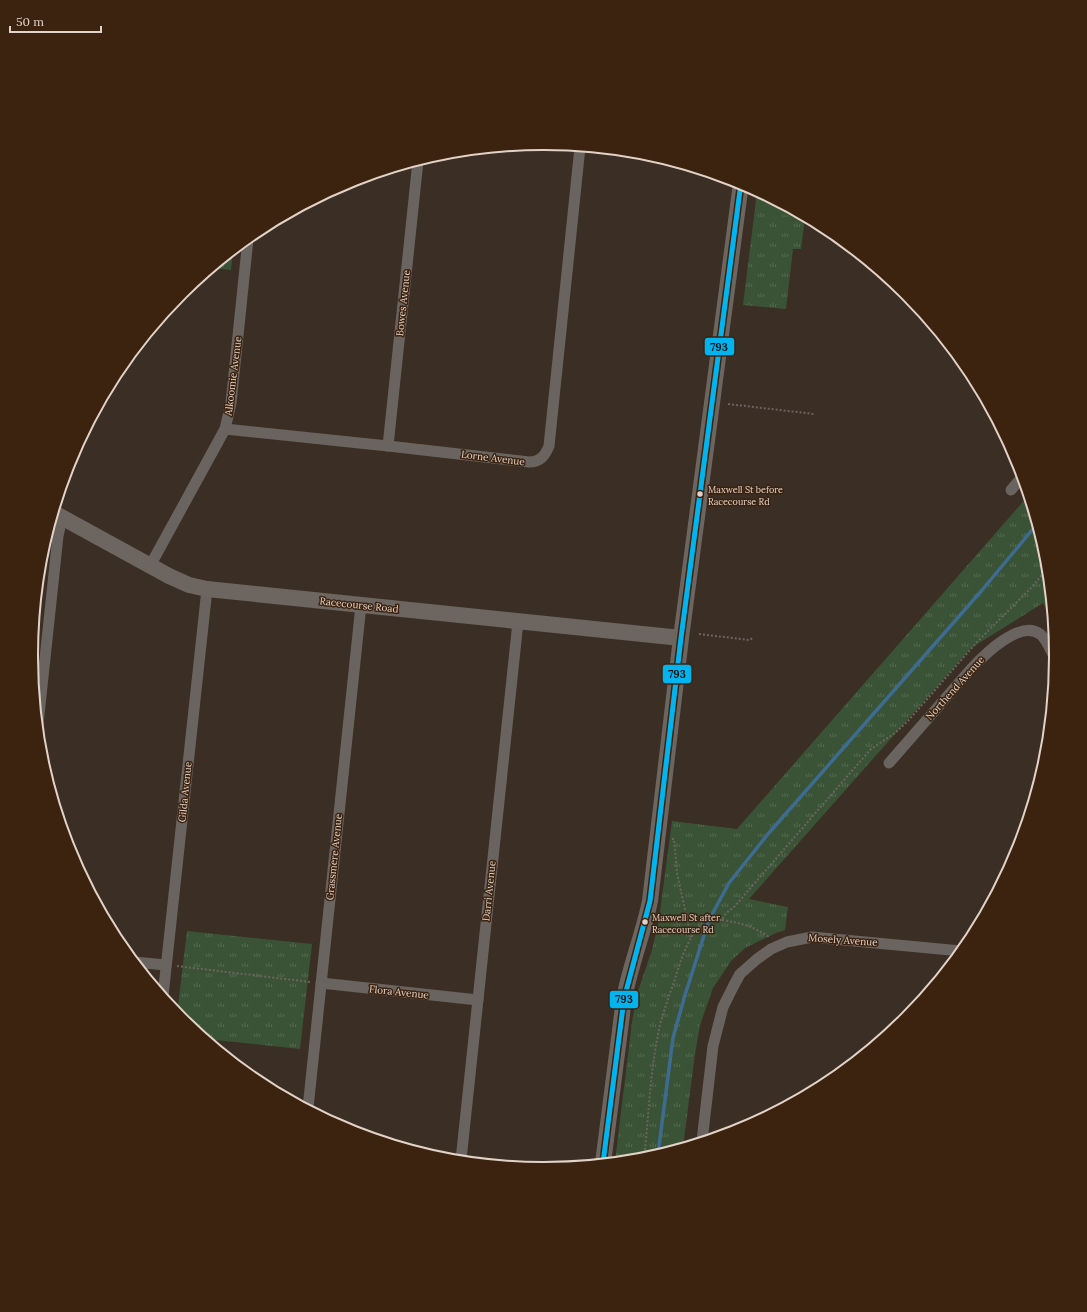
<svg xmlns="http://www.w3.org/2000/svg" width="1087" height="1312" font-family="Lora,serif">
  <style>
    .grass { fill: url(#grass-tufts) }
    .pitch { fill: #3a5336 }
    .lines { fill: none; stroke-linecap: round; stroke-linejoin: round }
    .stream { stroke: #3e6c91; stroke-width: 3.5 }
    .path { stroke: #6b645f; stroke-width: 2; stroke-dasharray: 2 2; stroke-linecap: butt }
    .street { stroke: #6a6460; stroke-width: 11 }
    .secondary { stroke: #6c6560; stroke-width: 16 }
    .bus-1-casing { stroke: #3b2310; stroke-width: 8 }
    .bus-1 { stroke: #00b5ef; stroke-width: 5 }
    .bus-dot { fill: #e2d2c7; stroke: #3b2310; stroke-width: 1.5 }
    .labels { text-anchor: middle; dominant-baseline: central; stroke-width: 3; stroke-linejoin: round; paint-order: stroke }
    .bus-label { font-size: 9px; fill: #e2d2c7; stroke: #3b2310; text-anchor: start }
    .street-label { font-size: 10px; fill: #e2d2c7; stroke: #3b2310 }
    .rim { fill: none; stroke: #e2d2c7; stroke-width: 2 }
    .line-badge { stroke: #3b2310; stroke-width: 1.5 }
    .pale-badge-label { font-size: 11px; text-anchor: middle; font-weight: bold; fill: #111 }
  </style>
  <defs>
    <pattern id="grass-tufts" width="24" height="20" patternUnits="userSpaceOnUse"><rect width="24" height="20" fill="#3a5336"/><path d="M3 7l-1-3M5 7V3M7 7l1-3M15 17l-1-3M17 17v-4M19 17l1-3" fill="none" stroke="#566b52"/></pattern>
  </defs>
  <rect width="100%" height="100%" fill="#3b2e24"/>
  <g class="grass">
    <path d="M757,192L805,218L801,249H793L786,309L743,305Z"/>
    <path d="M233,251L231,270L212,268Z"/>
    <path d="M1028,496L1046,556L1053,621L1043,603L971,648L749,899L788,907L785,930L776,933L745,948L731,961L713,988L700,1025L695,1054L683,1147L643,1159L615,1161L632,1022L637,994L652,950L659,919L672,821L737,829Z"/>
    <path d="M187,931L312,944L300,1049L206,1039L181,1018L177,1014Z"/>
  </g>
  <path class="pitch" d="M759,193L792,210L791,216L757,211Z"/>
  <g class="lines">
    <path class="stream" d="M658,1154L673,1038L685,995L709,920L729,883L768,834L983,589L1037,524"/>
    <g class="path">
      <path d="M728,404L814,414"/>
      <path d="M699,634L749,640L753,638"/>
      <path d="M672,839H674L677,873L691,937"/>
      <path d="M722,920C741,923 753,926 769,937"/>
      <path d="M177,966L310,982"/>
      <path d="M644,1158C649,1114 650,1069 660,1025C664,1010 669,996 674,982C681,960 688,935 705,920H722L726,913L734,907L871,749L895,733L908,721L977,642L1031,588L1047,569"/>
    </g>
    <g class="street">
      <path d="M225,429L388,446L529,462C540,462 545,456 549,446L580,147"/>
      <path d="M388,446L418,161"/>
      <path d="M1011,490L1022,477"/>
      <path d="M150,566L225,429L231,403L248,239"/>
      <path d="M38,724L58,536L62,518"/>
      <path d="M889,763L971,669C984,655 1020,619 1040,634C1047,639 1051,652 1056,660"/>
      <path d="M134,962L166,965"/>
      <path d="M321,983L478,1000"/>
      <path d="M163,996L207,589"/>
      <path d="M308,1108L361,605"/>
      <path d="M702,1141L713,1046L723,1007L734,985L740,974L757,959L771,949L787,942L812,937L961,951"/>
      <path d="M461,1160L518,622"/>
    </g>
    <g class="secondary">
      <path d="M54,513L169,576L189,585L207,589L681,638"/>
      <path d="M603,1163L624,999C630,966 643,935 650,901L681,638L741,183"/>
    </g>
    <g class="bus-1-casing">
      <path id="bus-1" d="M603,1163L624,999L650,901L681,638L741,183"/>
    </g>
    <use href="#bus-1" class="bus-1"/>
  </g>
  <g class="bus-dot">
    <circle cx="700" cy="494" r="3.5"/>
    <circle cx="645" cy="922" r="3.5"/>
  </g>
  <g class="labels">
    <g class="bus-label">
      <text x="708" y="489">Maxwell St before<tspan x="708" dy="12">Racecourse Rd</tspan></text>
      <text x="652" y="917">Maxwell St after<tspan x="652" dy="12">Racecourse Rd</tspan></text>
    </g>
    <g class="street-label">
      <text transform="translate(403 303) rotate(-84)">Bowes Avenue</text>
      <text transform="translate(233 376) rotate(-83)">Alkoomie Avenue</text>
      <text transform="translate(493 458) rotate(7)">Lorne Avenue</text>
      <text transform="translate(359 605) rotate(6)">Racecourse Road</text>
      <text transform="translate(955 688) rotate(-48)">Northend Avenue</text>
      <text transform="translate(185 792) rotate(-84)">Gilda Avenue</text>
      <text transform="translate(334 857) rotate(-84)">Grassmere Avenue</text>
      <text transform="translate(489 891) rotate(-84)">Darri Avenue</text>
      <text transform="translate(843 940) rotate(4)">Mosely Avenue</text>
      <text transform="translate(399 992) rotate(6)">Flora Avenue</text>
    </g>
  </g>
  <path d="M0 0H1087V1312H0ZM543 150H544A505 505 0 0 1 1049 655V657A505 505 0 0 1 544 1162H543A505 505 0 0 1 38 657V655A505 505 0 0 1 543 150Z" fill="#3b2310" fill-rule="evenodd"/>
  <path class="rim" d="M543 150H544A505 505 0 0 1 1049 655V657A505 505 0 0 1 544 1162H543A505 505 0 0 1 38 657V655A505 505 0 0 1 543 150Z"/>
  <g class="line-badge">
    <rect x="704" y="337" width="31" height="19" rx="4" fill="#00b5ef"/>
    <rect x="662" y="664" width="30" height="20" rx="4" fill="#00b5ef"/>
    <rect x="609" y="990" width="30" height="19" rx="4" fill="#00b5ef"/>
  </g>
  <g class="pale-badge-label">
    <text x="719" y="351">793</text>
    <text x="677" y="678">793</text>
    <text x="624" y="1003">793</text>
  </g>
  <path d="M10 26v6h91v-6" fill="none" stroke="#e2d2c7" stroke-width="2"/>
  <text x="16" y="26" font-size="12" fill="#e2d2c7" stroke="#3b2310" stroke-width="3" paint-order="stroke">50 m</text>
</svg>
